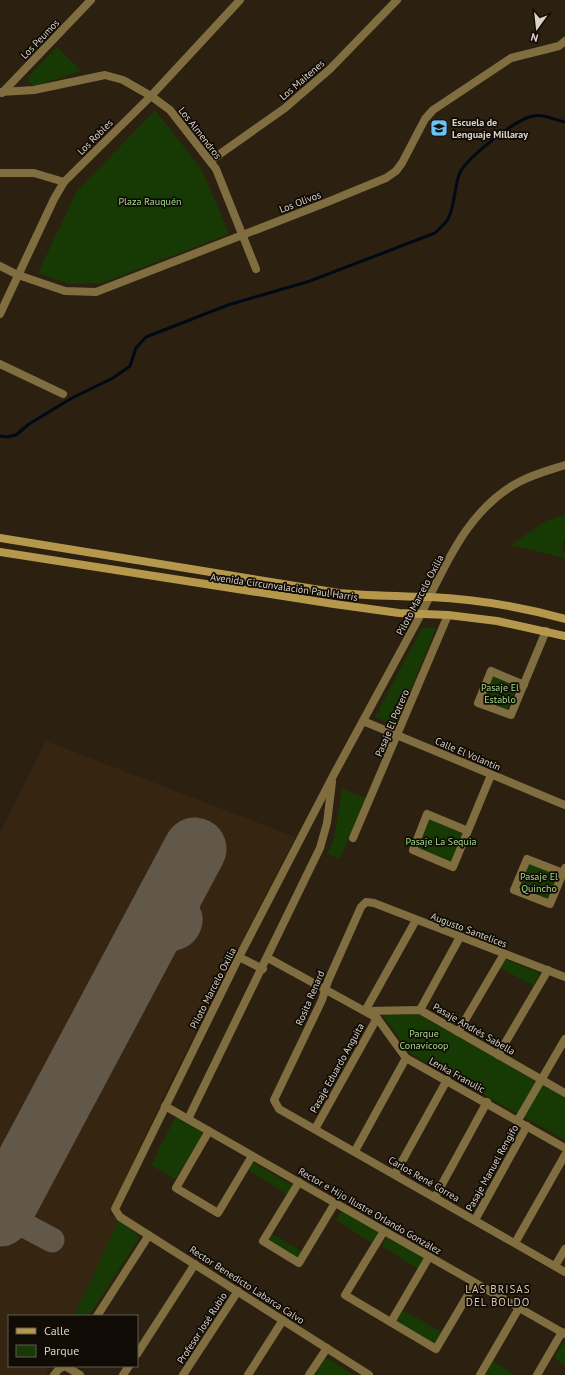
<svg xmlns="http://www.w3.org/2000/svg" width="565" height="1375" font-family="'PT Sans',sans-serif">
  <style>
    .built { fill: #362511 }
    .green { fill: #173a04 }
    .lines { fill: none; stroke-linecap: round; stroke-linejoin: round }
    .stream { stroke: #000a16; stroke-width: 3 }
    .taxiway { stroke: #62584a; stroke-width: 25 }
    .runway { stroke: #62584a; stroke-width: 63 }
    .minor { stroke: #806e40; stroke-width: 8 }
    .tertiary { stroke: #806e40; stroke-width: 8 }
    .secondary { stroke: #b6984c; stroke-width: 8 }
    .labels { text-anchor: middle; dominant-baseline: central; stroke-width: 3.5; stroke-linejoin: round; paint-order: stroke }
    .street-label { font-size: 10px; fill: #dbd3c9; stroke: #100b05 }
    .poi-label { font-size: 10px; font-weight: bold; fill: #dbd3c9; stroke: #100b05; text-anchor: start }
    .park-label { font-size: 10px; fill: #a2d98b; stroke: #100b05 }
    .neighbourhood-label { font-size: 11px; letter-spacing: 1px; fill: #d6c6b3; stroke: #100b05 }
  </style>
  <rect width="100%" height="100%" fill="#2c2011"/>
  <path class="built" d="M46,741L295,837L170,1083L109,1214L119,1220L74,1316H9V1366H50L46,1375H0V833Z"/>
  <g class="green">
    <path d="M57,47L81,71L35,86L29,83L28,77Z"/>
    <path d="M155,110L202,170L229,234L102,283L70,284L38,273L77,191Z"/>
    <path d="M565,515V538L561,551L565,552V558L511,545L546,521Z"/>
    <path d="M422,628H436L396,726L375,717Z"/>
    <path d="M492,675L517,685L507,711L482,701Z"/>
    <path d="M342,789L366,798L340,859L328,854L334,838Z"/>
    <path d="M429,819L464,834L452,863L417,848Z"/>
    <path d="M529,863L559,875L549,900L519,888Z"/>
    <path d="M504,959L540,973L533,986L499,967Z"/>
    <path d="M380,1012L420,1015L565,1098V1140L411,1054Z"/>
    <path d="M176,1116L204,1134L175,1179L151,1165Z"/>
    <path d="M252,1162L294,1186L288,1195L247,1169Z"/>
    <path d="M342,1210L379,1231L372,1243L336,1220Z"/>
    <path d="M119,1220L140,1237L89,1316H74Z"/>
    <path d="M270,1233L303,1252L298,1260L265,1241Z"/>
    <path d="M387,1235L424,1259L418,1269L382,1246Z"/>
    <path d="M401,1309L443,1333L435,1347L393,1322Z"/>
    <path d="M564,1341L565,1342V1365L554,1358Z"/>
    <path d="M326,1357L353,1375H315Z"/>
    <path d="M493,1361L515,1375H485Z"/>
  </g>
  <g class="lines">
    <path class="stream" d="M0,436L7,437L16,435L29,424L72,398L113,378L130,366L136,348L146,337L228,305L310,281L435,233C439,229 445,224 448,219C455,206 454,189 459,175C464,159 514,122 529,117C542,112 553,120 565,122"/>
    <g class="taxiway">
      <path d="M139,954C145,949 152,944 161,941C170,939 180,939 186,931C198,915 182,902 167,901"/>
      <path d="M1,1213L52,1240"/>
    </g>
    <path class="runway" d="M0,1215L195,849"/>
    <g class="minor">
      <path d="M0,92L34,90L105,75L123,80L151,96L170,110L216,169L256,269"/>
      <path d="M2,93L91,0"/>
      <path d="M210,161L285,108L330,69L397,0"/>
      <path d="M0,173H34L64,182"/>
      <path d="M0,266L18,275L65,291L96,292L325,203L386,178L396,171L402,163L425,119L433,110L511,58L559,46L565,41"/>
      <path d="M0,364L63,394"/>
      <path d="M524,685L491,671L478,703L511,715L546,631"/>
      <path d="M363,721L565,805"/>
      <path d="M468,831L427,814L413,850L453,867L491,775"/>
      <path d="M353,838L448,615"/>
      <path d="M563,873L527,859L514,890L550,904L565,868"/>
      <path d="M239,957L263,969"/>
      <path d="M268,958L377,1018L406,1058L565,1148"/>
      <path d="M565,977L374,903L366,902L361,907L328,981L322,1000L274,1100L279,1109L565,1272"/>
      <path d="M420,1010L460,937"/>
      <path d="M365,1011L416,920"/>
      <path d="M366,1011L420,1010L565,1093"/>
      <path d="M458,1032L504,954"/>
      <path d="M498,1055L548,970"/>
      <path d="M165,1106L565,1334"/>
      <path d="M188,1119L320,848L327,823L332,782"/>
      <path d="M518,1120L565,1039"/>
      <path d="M315,1129L377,1018"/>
      <path d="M209,1131L176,1188L218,1213L252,1156"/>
      <path d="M355,1151L406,1058"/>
      <path d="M395,1174L447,1080"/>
      <path d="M299,1182L263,1241L299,1263L335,1203"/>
      <path d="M435,1197L487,1102"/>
      <path d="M475,1220L527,1126"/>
      <path d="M384,1231L345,1295L436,1349L475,1283"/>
      <path d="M515,1243L565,1155"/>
      <path d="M555,1266L565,1249"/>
      <path d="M97,1316L149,1235"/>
      <path d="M391,1322L429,1257"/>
      <path d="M137,1354L195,1264"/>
      <path d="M65,1366L80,1375"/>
      <path d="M54,1375L59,1369L65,1366"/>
      <path d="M123,1375L129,1366"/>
      <path d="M183,1375L238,1291"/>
      <path d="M248,1375L283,1320"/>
      <path d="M309,1375L327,1348"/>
      <path d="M369,1375L120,1217L115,1209L239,957L333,776L421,614"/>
      <path d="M480,1375L519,1308"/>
      <path d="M537,1375L562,1332"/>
    </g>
    <g class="tertiary">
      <path d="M0,314L54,199L64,182L151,96L240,0"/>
      <path d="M421,614C446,564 468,509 519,482C534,474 550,470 565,465"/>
    </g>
    <g class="secondary">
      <path d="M0,538L339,593C369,596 399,596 430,597C474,599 522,607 565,619"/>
      <path d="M0,552L334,604L399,613L448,615L497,621L565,636"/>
    </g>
  </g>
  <defs>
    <g id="school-square" transform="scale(0.9)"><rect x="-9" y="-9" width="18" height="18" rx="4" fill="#6dc2f3" stroke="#100b05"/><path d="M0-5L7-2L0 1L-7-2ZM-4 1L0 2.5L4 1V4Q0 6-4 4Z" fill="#111"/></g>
  </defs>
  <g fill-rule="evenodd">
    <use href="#school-square" x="439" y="128"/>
  </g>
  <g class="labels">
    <g class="street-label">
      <text transform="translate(40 39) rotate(-46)">Los Peumos</text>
      <text transform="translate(302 80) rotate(-41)">Los Maitenes</text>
      <text transform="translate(200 133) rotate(52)">Los Almendros</text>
      <text transform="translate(95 137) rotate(-45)">Los Robles</text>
      <text transform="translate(300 202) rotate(-21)">Los Olivos</text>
      <text transform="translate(284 587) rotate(8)">Avenida Circunvalación Paul Harris</text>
      <text transform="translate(420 595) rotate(-62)">Piloto Marcelo Oxilia</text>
      <text transform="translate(392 723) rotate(-67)">Pasaje El Potrero</text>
      <text transform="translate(468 754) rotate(23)">Calle El Volantín</text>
      <text transform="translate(469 930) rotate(21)">Augusto Santelices</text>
      <text transform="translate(213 988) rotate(-63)">Piloto Marcelo Oxilia</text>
      <text transform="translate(310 998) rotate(-67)">Rosita Renard</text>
      <text transform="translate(474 1029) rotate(30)">Pasaje Andrés Sabella</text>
      <text transform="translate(337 1068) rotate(-61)">Pasaje Eduardo Anguita</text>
      <text transform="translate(457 1075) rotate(29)">Lenka Franulic</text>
      <text transform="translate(492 1168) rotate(-61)">Pasaje Manuel Rengifo</text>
      <text transform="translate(424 1179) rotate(30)">Carlos René Correa</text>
      <text transform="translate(370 1211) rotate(30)">Rector e Hijo Ilustre Orlando González</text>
      <text transform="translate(247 1285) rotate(33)">Rector Benedicto Labarca Calvo</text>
      <text transform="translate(202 1328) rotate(-57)">Profesor José Rubio</text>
    </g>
    <g class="poi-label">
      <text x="452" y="122">Escuela de<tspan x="452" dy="12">Lenguaje Millaray</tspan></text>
    </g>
    <g class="park-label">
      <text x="150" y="201">Plaza Rauquén</text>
      <text x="500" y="687">Pasaje El<tspan x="500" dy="12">Establo</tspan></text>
      <text x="441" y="841">Pasaje La Sequia</text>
      <text x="539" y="876">Pasaje El<tspan x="539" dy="12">Quincho</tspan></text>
      <text x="424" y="1033">Parque<tspan x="424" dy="12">Conavicoop</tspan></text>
    </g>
    <g class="neighbourhood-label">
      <text x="498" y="1289">LAS BRISAS<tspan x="498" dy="13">DEL BOLDO</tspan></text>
    </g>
  </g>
  <rect x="8" y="1315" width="130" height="52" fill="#100b05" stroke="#615b53"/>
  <rect x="16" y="1328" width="20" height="6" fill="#b6984c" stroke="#615b53"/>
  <text x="44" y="1335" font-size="12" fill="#dbd3c9">Calle</text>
  <rect x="16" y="1345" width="20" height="12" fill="#173a04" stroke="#615b53"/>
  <text x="44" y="1355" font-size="12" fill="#dbd3c9">Parque</text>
  <g transform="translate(537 28) rotate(195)" stroke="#100b05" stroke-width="3" paint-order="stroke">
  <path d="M0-3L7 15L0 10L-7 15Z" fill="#dbd3c9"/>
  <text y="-6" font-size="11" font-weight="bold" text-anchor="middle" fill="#dbd3c9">N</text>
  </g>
</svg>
